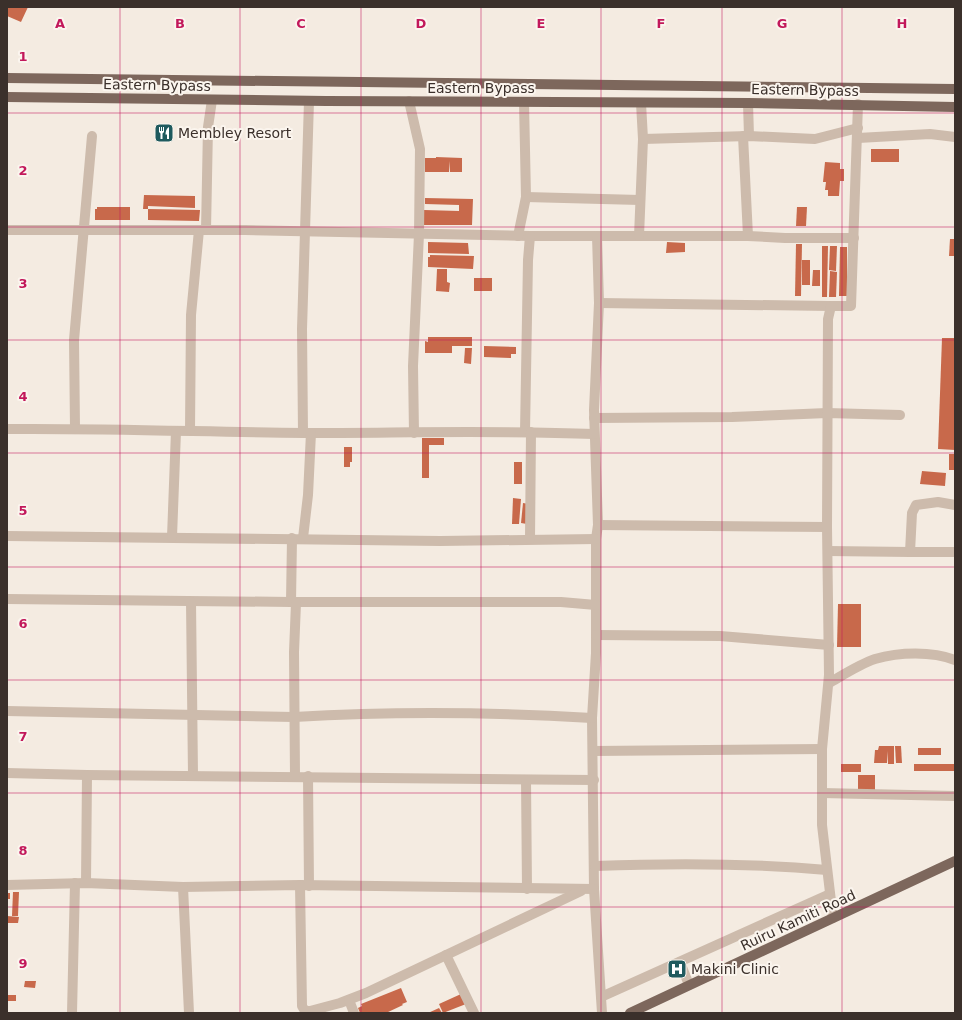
<svg xmlns="http://www.w3.org/2000/svg" width="962" height="1020" font-family="'DejaVu Sans',sans-serif">
  <style>
    .building { fill: #c8694b }
    .lines { fill: none; stroke-linecap: round; stroke-linejoin: round }
    .minor { stroke: #cdbbac; stroke-width: 10 }
    .primary { stroke: #7d675c; stroke-width: 10 }
    .grid { fill: none; stroke: #c2185b; stroke-width: 1; stroke-opacity: 0.55 }
    .labels { text-anchor: middle; dominant-baseline: central; stroke-width: 4; stroke-linejoin: round; paint-order: stroke }
    .street-label { font-size: 14px; fill: #3b302b; stroke: #fbf5ee }
    .poi-label { font-size: 14px; fill: #3b302b; stroke: #fbf5ee; text-anchor: start }
    .grid-label { font-size: 13px; text-anchor: middle; font-weight: bold; fill: #c2185b; stroke: #fbf5ee; stroke-width: 4; stroke-linejoin: round; paint-order: stroke }
  </style>
  <rect width="100%" height="100%" fill="#f4ebe1"/>
  <g class="building">
    <path d="M7,7H28L21,22L7,16Z"/>
    <rect x="871" y="149" width="28" height="13"/>
    <path d="M436,157L462,158V172H450L449,161V172H425V158H436V169Z"/>
    <path d="M825,162L840,163V169H844V181H840L839,196H828V190H825L826,182H823Z"/>
    <path d="M144,195L195,196V208L148,206V209H143Z"/>
    <path d="M425,198L473,199L472,225H424V210L459,211V205L425,204Z"/>
    <path d="M97,207H130V220H95V209H97Z"/>
    <path d="M797,207H807L806,226H796Z"/>
    <path d="M148,209L200,210L199,221L148,220Z"/>
    <path d="M950,239H955V256H949Z"/>
    <path d="M428,242L468,243L469,254L428,253Z"/>
    <path d="M667,242L685,243V252L666,253Z"/>
    <path d="M796,244H802L801,296H795Z"/>
    <path d="M822,246H828L827,297H822Z"/>
    <path d="M830,246H837L836,271L829,270Z"/>
    <path d="M840,247H847V296H839Z"/>
    <path d="M430,255L474,256L473,269L428,267V257H430Z"/>
    <rect x="802" y="260" width="8" height="25"/>
    <path d="M437,269H447V282L450,283L449,292L436,291Z"/>
    <path d="M813,270H820V286H812Z"/>
    <path d="M830,271L837,272L836,297H829Z"/>
    <rect x="474" y="278" width="18" height="13"/>
    <path d="M428,337H472V346H452V353H425V341L428,342Z"/>
    <path d="M942,338H955V450L938,449Z"/>
    <path d="M484,346L516,347V354H511V358L484,357Z"/>
    <path d="M465,348H472L471,364L464,363Z"/>
    <path d="M422,438H444V445H429V478H422Z"/>
    <path d="M344,447H352V462H350V467H344Z"/>
    <rect x="949" y="454" width="6" height="16"/>
    <rect x="514" y="462" width="8" height="22"/>
    <path d="M922,471L946,473L945,486L920,484Z"/>
    <path d="M513,498L521,499L519,524H512Z"/>
    <path d="M523,503L529,504L527,524L521,523Z"/>
    <path d="M838,604H861V647H837Z"/>
    <path d="M879,746H894V764H888V751L887,763H874L875,750H878Z"/>
    <path d="M895,746H901L902,763H896Z"/>
    <rect x="918" y="748" width="23" height="7"/>
    <rect x="841" y="764" width="20" height="8"/>
    <rect x="914" y="764" width="41" height="7"/>
    <rect x="858" y="775" width="17" height="15"/>
    <path d="M13,892H19L18,916H12Z"/>
    <rect x="7" y="893" width="3" height="6"/>
    <path d="M7,916L19,917L18,923H7Z"/>
    <path d="M25,981H36L35,988L24,987Z"/>
    <path d="M401,988L407,1002L402,1004L403,1005L386,1013H360L358,1008L362,1006L361,1004Z"/>
    <path d="M461,994L466,1004L443,1013L439,1004Z"/>
    <rect x="7" y="995" width="9" height="6"/>
    <path d="M439,1008L442,1013H428Z"/>
  </g>
  <g class="lines">
    <g class="minor">
      <path d="M409,101L420,149L419,234L413,366L414,433"/>
      <path d="M748,103L749,136"/>
      <path d="M743,136L748,236"/>
      <path d="M858,138L930,134L955,137"/>
      <path d="M643,139L749,136L815,139L858,128"/>
      <path d="M526,197L640,200"/>
      <path d="M7,230H245L530,236H748L785,238H854"/>
      <path d="M206,230L208,127L212,100"/>
      <path d="M518,236L526,197L524,102"/>
      <path d="M597,236L599,303L594,410L598,525L596,539V653L592,718L594,889L602,1013"/>
      <path d="M639,236L643,139L641,103"/>
      <path d="M599,303L831,306"/>
      <path d="M594,418L732,417L827,413L900,415"/>
      <path d="M75,428L74,340L92,136"/>
      <path d="M7,429C106,428 205,432 304,433C401,433 498,430 594,434"/>
      <path d="M190,430L191,315L199,230"/>
      <path d="M525,432L528,260L530,236"/>
      <path d="M303,433L302,329L309,101"/>
      <path d="M598,525L827,527"/>
      <path d="M7,536L440,541L596,539"/>
      <path d="M172,537L176,431"/>
      <path d="M303,538L308,495L311,433"/>
      <path d="M530,539L531,432"/>
      <path d="M828,551L910,552L912,513L916,505L938,502L955,505"/>
      <path d="M910,552H955"/>
      <path d="M7,599L291,602H561L596,605"/>
      <path d="M191,602L193,775"/>
      <path d="M291,602L292,538"/>
      <path d="M596,635L720,636L829,645"/>
      <path d="M829,683C843,675 860,664 875,659C899,652 932,651 955,660"/>
      <path d="M7,711L294,717C393,711 494,712 592,718"/>
      <path d="M593,751L822,749"/>
      <path d="M7,773L87,775L594,780"/>
      <path d="M295,776L294,652L296,603"/>
      <path d="M308,776L309,886"/>
      <path d="M526,780L527,889"/>
      <path d="M822,793L955,796"/>
      <path d="M595,866C672,863 750,863 827,870"/>
      <path d="M86,883L87,775"/>
      <path d="M7,885L86,883L183,887L300,885L594,889"/>
      <path d="M300,885L302,1006L305,1011H310L340,1003L366,993L581,891"/>
      <path d="M183,887L189,1013"/>
      <path d="M833,918L822,825V749L829,675L827,527L828,319L831,306H851L858,104"/>
      <path d="M446,955L474,1013"/>
      <path d="M680,962L689,985"/>
      <path d="M601,997L830,894"/>
      <path d="M349,1000L354,1013"/>
      <path d="M72,1013L75,883"/>
    </g>
    <g class="primary">
      <path d="M7,78L955,89"/>
      <path d="M7,97L326,101L748,103L955,107"/>
      <path d="M630,1013L955,861"/>
    </g>
  </g>
  <path class="grid" d="M120,7V1013M240,7V1013M361,7V1013M481,7V1013M601,7V1013M722,7V1013M842,7V1013M7,113H955M7,227H955M7,340H955M7,453H955M7,567H955M7,680H955M7,793H955M7,907H955"/>
  <defs>
    <g id="restaurant-square" transform="scale(1)"><rect x="-9" y="-9" width="18" height="18" rx="4" fill="#1f5a5e" stroke="#fbf5ee"/><path d="M-5-6h1v4h1v-4h1v4h1v-4h1v5L-1.5 .5V6h-2V.5L-5-1ZM5-6V6H3V1.5H1.5Q1.5-4 5-6Z" fill="#fff"/></g>
    <g id="hospital-square" transform="scale(1)"><rect x="-9" y="-9" width="18" height="18" rx="4" fill="#1f5a5e" stroke="#fbf5ee"/><path d="M-5-5h3v3.5h4V-5h3V5h-3V1.5h-4V5h-3Z" fill="#fff"/></g>
  </defs>
  <g fill-rule="evenodd">
    <use href="#restaurant-square" x="164" y="133"/>
    <use href="#hospital-square" x="677" y="969"/>
  </g>
  <g class="labels">
    <g class="street-label">
      <text transform="translate(157 85) rotate(1)">Eastern Bypass</text>
      <text x="481" y="88">Eastern Bypass</text>
      <text transform="translate(805 90) rotate(1)">Eastern Bypass</text>
      <text transform="translate(798 920) rotate(-25)">Ruiru Kamiti Road</text>
    </g>
    <g class="poi-label">
      <text x="178" y="133">Membley Resort</text>
      <text x="691" y="969">Makini Clinic</text>
    </g>
  </g>
  <g class="grid-label">
    <text x="60" y="28">A</text>
    <text x="180" y="28">B</text>
    <text x="301" y="28">C</text>
    <text x="421" y="28">D</text>
    <text x="541" y="28">E</text>
    <text x="661" y="28">F</text>
    <text x="782" y="28">G</text>
    <text x="902" y="28">H</text>
    <text x="23" y="61">1</text>
    <text x="23" y="175">2</text>
    <text x="23" y="288">3</text>
    <text x="23" y="401">4</text>
    <text x="23" y="515">5</text>
    <text x="23" y="628">6</text>
    <text x="23" y="741">7</text>
    <text x="23" y="855">8</text>
    <text x="23" y="968">9</text>
  </g>
  <rect width="962" height="1020" fill="none" stroke="#3b302b" stroke-width="16"/>
</svg>
